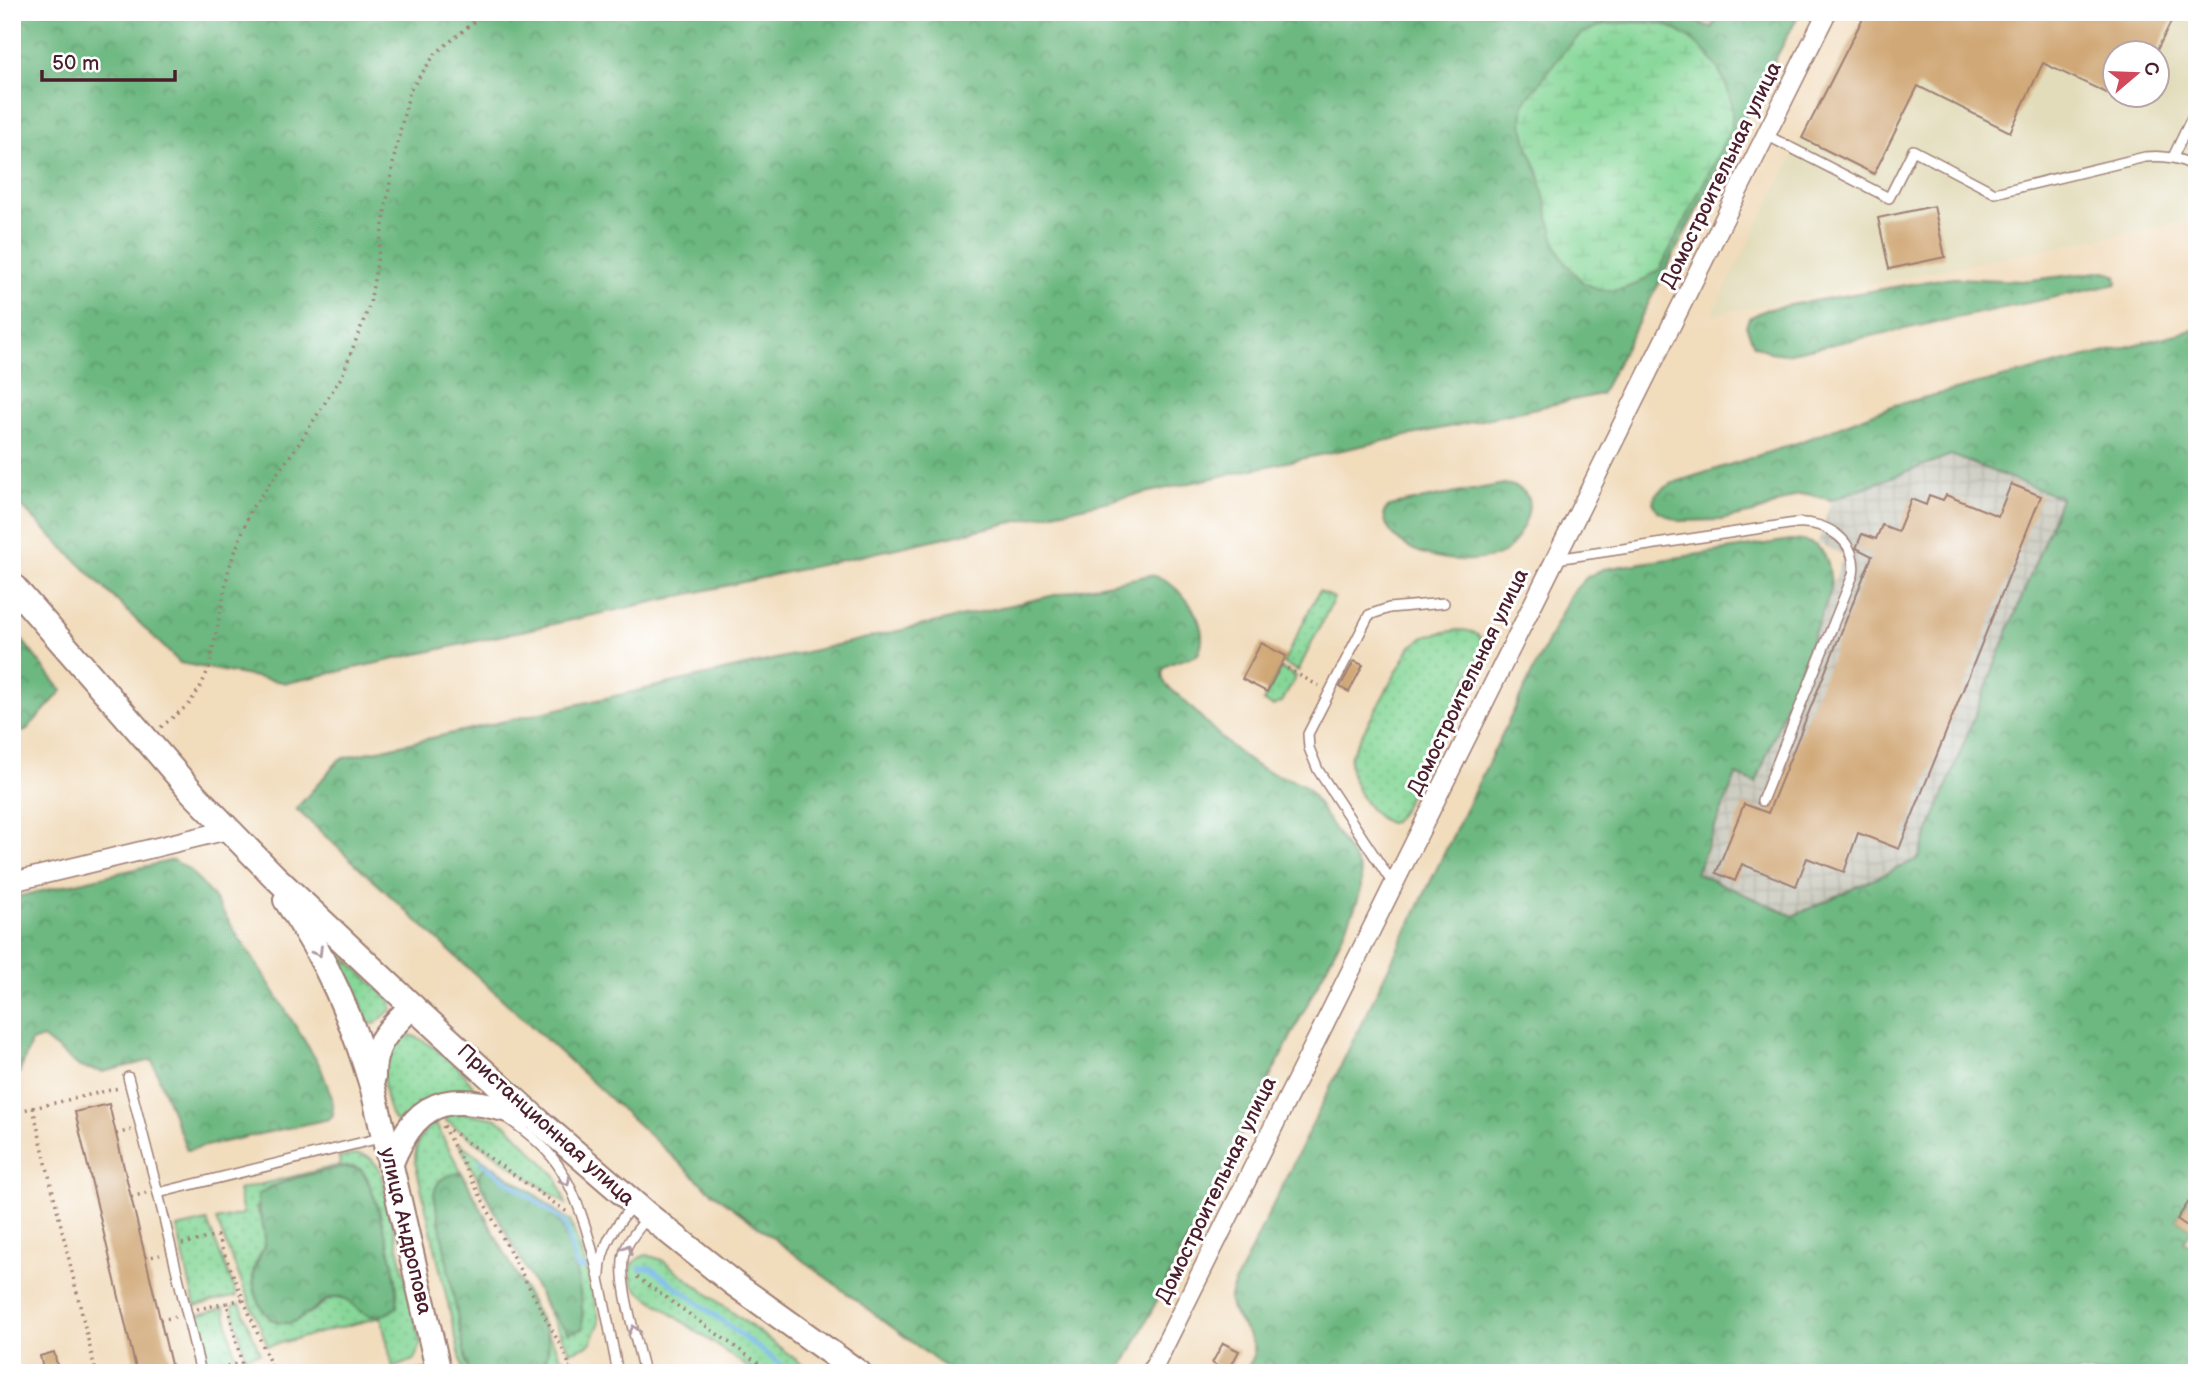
<svg xmlns="http://www.w3.org/2000/svg" width="2209" height="1385" font-family="'Balsamiq Sans',sans-serif">
  <style>
    .built { fill: #e2dcba; fill-rule: evenodd }
    .industrial { fill: url(#industrial-grid) }
    .grass { fill: url(#grass-dots); stroke: #687b62; stroke-width: 2; fill-rule: evenodd }
    .forest { fill: url(#forest-crowns); stroke: #5b6c56; stroke-width: 2 }
    .wetland { fill: url(#wetland-marsh); stroke: #687b62; stroke-width: 2 }
    .lines { fill: none; stroke-linecap: round; stroke-linejoin: round }
    .stream { stroke: #6eb5e5; stroke-width: 5 }
    .building { fill: #d0a776 }
    .service-casing { stroke: #9e7e74; stroke-width: 12 }
    .minor-casing { stroke: #9e7e74; stroke-width: 21 }
    .secondary-casing { stroke: #9e7e74; stroke-width: 28 }
    .path { stroke: #9e7e74; stroke-width: 3.5; stroke-dasharray: 2 5; stroke-linecap: butt }
    .service { stroke: #fff; stroke-width: 9 }
    .minor { stroke: #fff; stroke-width: 18 }
    .secondary { stroke: #fff; stroke-width: 24 }
    .oneway { stroke: #ae9aa0 }
    .labels { text-anchor: middle; dominant-baseline: central; stroke-width: 6; stroke-linejoin: round; paint-order: stroke }
    .street-label { font-size: 21px; fill: #4a1f2b; stroke: #fff }
  </style>
  <defs>
    <pattern id="industrial-grid" width="8" height="8" patternUnits="userSpaceOnUse" patternTransform="scale(1.75)"><rect width="8" height="8" fill="#c5c5b8"/><path d="M0 4h8M4 0v8" fill="none" stroke="#aba99e"/></pattern>
    <pattern id="grass-dots" width="8" height="8" patternUnits="userSpaceOnUse" patternTransform="scale(1.75)"><rect width="8" height="8" fill="#86d798"/><path d="M2 2h.1M6 6h.1" fill="none" stroke="#75b883" stroke-width="1.8" stroke-linecap="round"/></pattern>
    <pattern id="forest-crowns" width="20" height="18" patternUnits="userSpaceOnUse" patternTransform="scale(1.75)"><rect width="20" height="18" fill="#6cb880"/><path d="M2 6a3 3 0 1 1 6 0M12 15a3 3 0 1 1 6 0" fill="none" stroke="#5b9569"/></pattern>
    <pattern id="wetland-marsh" width="20" height="14" patternUnits="userSpaceOnUse" patternTransform="scale(1.75)"><rect width="20" height="14" fill="#86d798"/><path d="M1 5h8M5 5V1M11 12h8M15 12V8" fill="none" stroke="#75b883"/></pattern>
  </defs>
  <rect width="100%" height="100%" fill="#fff"/>
  <filter id="ink" filterUnits="userSpaceOnUse"><feTurbulence type="fractalNoise" baseFrequency=".0143" numOctaves="2"/><feDisplacementMap in="SourceGraphic" scale="14" xChannelSelector="R" yChannelSelector="G"/><feConvolveMatrix kernelMatrix="1 2 1 2 8 2 1 2 1" color-interpolation-filters="sRGB"/></filter>
  <filter id="wash" filterUnits="userSpaceOnUse"><feTurbulence type="fractalNoise" baseFrequency=".00686" numOctaves="4" result="noise"/><feDisplacementMap in="SourceGraphic" scale="28" xChannelSelector="R" yChannelSelector="G"/><feGaussianBlur stdDeviation="1.57" result="paint"/><feColorMatrix in="noise" values="0 0 0 0 0 0 0 0 0 0 0 0 0 0 0 0 0 1.4 0 .05"/><feComposite in="paint" operator="in"/></filter>
  <g filter="url(#wash)">
    <rect width="100%" height="100%" fill="#f1dcbc"/>
    <path class="built" d="M1866,12H2197V219L1712,315ZM2114,52H2156V94H2114Z"/>
    <g class="industrial">
      <path d="M1676,12H1719L1713,29Z"/>
      <path d="M1951,455L2061,498L1918,860L1793,917L1696,874L1736,775L1756,782L1844,555L1818,543L1831,500Z"/>
    </g>
    <g class="grass">
      <path d="M1319,591L1334,598L1298,671L1283,663Z"/>
      <path d="M1458,630C1470,630 1485,633 1482,649L1402,811L1393,822L1389,823C1367,814 1346,777 1351,754L1411,646L1428,635Z"/>
      <path d="M1280,668L1296,676L1282,702L1273,706L1263,702Z"/>
      <path d="M338,951L392,1002V1009L375,1024L369,1023L367,1020L350,978L336,958L335,954Z"/>
      <path d="M408,1035C424,1035 474,1077 474,1091L398,1122L394,1120C385,1104 378,1064 389,1048C393,1041 400,1038 408,1035Z"/>
      <path d="M450,1110L497,1119L509,1127L556,1176L566,1204L445,1120L442,1113Z"/>
      <path d="M435,1123L564,1363L525,1373H464L415,1161C415,1145 420,1131 435,1123Z"/>
      <path d="M458,1142L570,1221L586,1267L598,1313L599,1324L592,1341L586,1346L570,1352Z"/>
      <path d="M357,1154L369,1157L380,1169L421,1345L414,1360L393,1368L381,1317L268,1346L216,1220L243,1214L238,1190L340,1165L339,1158ZM342,1167H355L367,1177L396,1282L351,1304L344,1298L337,1297L328,1300L313,1311L277,1323C260,1312 248,1285 255,1265C258,1258 263,1252 264,1245C267,1232 261,1219 256,1207L269,1187Z"/>
      <path d="M207,1221L237,1296L195,1306L177,1228Z"/>
      <path d="M647,1255L662,1260L814,1373H756L639,1291C626,1278 628,1260 647,1255Z"/>
      <path d="M240,1304L260,1353L245,1356L232,1306Z"/>
      <path d="M224,1308L239,1373H209L197,1315Z"/>
    </g>
    <g class="forest">
      <path d="M12,12H1676L1712,29L1719,12H1800L1601,394L1217,477L287,683L180,663L12,497Z"/>
      <path d="M2106,271L2116,276L2117,284L1786,354L1770,352L1754,345L1746,326L1749,318L1767,309L1934,280L1956,278L2022,281Z"/>
      <path d="M2197,329V1190L2177,1219L2192,1230L2184,1242L2197,1249V1373H1241C1275,1345 1234,1328 1230,1302C1229,1296 1232,1291 1234,1285L1570,595L1587,577L1603,569L1791,540C1826,540 1830,560 1831,590L1756,783L1736,775L1696,873L1793,916L1918,859L2061,498L1951,455L1831,500L1807,494L1797,495L1758,512L1720,520L1679,521L1658,511L1653,502C1656,491 1663,488 1673,483L1797,443L1895,405Z"/>
      <path d="M1504,484C1537,488 1532,513 1518,535C1514,541 1511,548 1505,552C1474,570 1385,559 1384,512L1389,507L1398,504Z"/>
      <path d="M1151,575C1179,581 1214,625 1198,654C1185,663 1151,659 1166,685C1198,710 1220,742 1255,765C1273,777 1291,775 1308,789L1357,864C1368,887 1355,906 1346,928L1120,1373H953L708,1189L296,809L340,759L1081,589Z"/>
      <path d="M12,627L62,691L25,731L12,734Z"/>
      <path d="M173,860L190,870L213,897L265,977L320,1066L332,1098L333,1115L329,1119L187,1150L152,1060L103,1072L80,1067L43,1038L31,1042L19,1074L12,1086V898Z"/>
      <path d="M489,1164C508,1177 531,1189 548,1205C569,1226 586,1300 582,1329L569,1333L548,1310L479,1182V1173Z"/>
      <path d="M342,1167L361,1169C376,1188 401,1283 397,1307C361,1334 356,1294 335,1297C318,1300 307,1320 289,1323C264,1327 251,1292 254,1272C255,1262 263,1253 265,1242C266,1225 256,1212 258,1195C282,1178 314,1174 342,1167Z"/>
      <path d="M462,1173L546,1331C560,1384 505,1373 470,1373L467,1366L434,1194C437,1178 447,1174 462,1173Z"/>
    </g>
    <path class="wetland" d="M1635,22C1646,23 1659,22 1668,26C1708,44 1738,85 1731,129L1660,269L1637,284L1619,290H1599L1582,282L1566,264L1556,246L1538,171L1529,150L1522,123L1524,103L1565,50L1582,33L1605,24Z"/>
    <g class="lines">
      <g class="stream">
        <path d="M481,1162L564,1221L577,1268L586,1267"/>
        <path d="M640,1268H651L792,1373"/>
      </g>
    </g>
    <g id="blocks">
      <g class="building">
        <path d="M1866,12H2176L2156,52H2115V97L2043,63L2010,132L1918,86L1874,174L1802,138Z"/>
        <path d="M1934,206L1945,257L1889,269L1878,218Z"/>
        <path d="M2011,484L2041,496L1899,849L1858,833L1844,872L1807,858L1796,886L1742,864L1735,881L1716,873L1744,804L1768,813L1872,556L1856,548L1862,534L1876,539L1882,525L1898,531L1911,499L1926,505L1929,495L1943,500L1946,495L1998,516Z"/>
        <path d="M1261,643L1286,656L1267,692L1242,679Z"/>
        <path d="M1354,661L1363,665L1349,692L1340,687Z"/>
        <path d="M109,1104L116,1134L173,1373H137L75,1112Z"/>
        <path d="M2197,1190V1233L2177,1219Z"/>
        <path d="M1223,1343L1239,1351L1228,1372L1212,1363Z"/>
        <path d="M54,1352L59,1373H44L40,1356Z"/>
      </g>
    </g>
  </g>
  <g filter="url(#ink)">
    <use href="#blocks" fill-opacity="0" stroke="#9e7e74" stroke-width="2"/>
    <g class="lines">
      <g class="service-casing">
        <g id="service">
          <path d="M1766,135L1889,198L1913,150L1995,193L2145,157C2165,155 2179,158 2197,167"/>
          <path d="M2173,157L2197,107"/>
          <path d="M1556,559L1796,523C1827,521 1859,542 1853,575L1762,801"/>
          <path d="M1393,884L1318,770L1309,748L1308,734L1369,615L1389,608L1444,603"/>
          <path d="M128,1077L158,1193"/>
          <path d="M507,1118C523,1129 539,1141 552,1157C591,1206 605,1311 618,1373"/>
          <path d="M600,1275C600,1246 616,1226 633,1204"/>
          <path d="M201,1373L158,1193L384,1137"/>
          <path d="M408,1373L435,1366"/>
          <path d="M644,1373C638,1345 617,1280 624,1254C627,1241 639,1228 647,1218"/>
        </g>
      </g>
      <g class="minor-casing">
        <g id="minor">
          <path d="M12,882L228,830"/>
          <path d="M1151,1373L1827,12"/>
        </g>
      </g>
      <g class="secondary-casing">
        <g id="secondary">
          <path d="M12,585L193,793L274,876L412,1006L534,1117L649,1216L733,1283L859,1373"/>
          <path d="M286,900C329,964 351,1016 373,1089L439,1373"/>
          <path d="M373,1077C372,1043 390,1029 412,1006"/>
          <path d="M390,1165C422,1085 460,1097 531,1116"/>
        </g>
      </g>
      <g class="path">
        <path d="M1281,665L1319,686"/>
        <path d="M161,727L188,705L200,688L209,668L229,568L251,509L298,445L342,376L370,304L395,152L410,90L436,53L486,12"/>
        <path d="M33,1108L119,1088"/>
        <path d="M12,1112L33,1108L96,1373"/>
        <path d="M443,1126L566,1356L572,1373"/>
        <path d="M444,1126L567,1212"/>
        <path d="M116,1134L131,1130"/>
        <path d="M131,1197L146,1193"/>
        <path d="M182,1244L217,1236L274,1373"/>
        <path d="M145,1258L160,1255"/>
        <path d="M637,1277L772,1373"/>
        <path d="M227,1303L243,1299"/>
        <path d="M197,1309L227,1303L244,1373"/>
        <path d="M160,1320L175,1317"/>
        <path d="M213,1369L241,1363"/>
        <path d="M549,1373L570,1367"/>
      </g>
      <use href="#service" class="service"/>
      <use href="#minor" class="minor"/>
      <use href="#secondary" class="secondary"/>
    </g>
    <defs><path id="oneway-chevron" d="M-2-3.5L2.5 0L-2 3.5" fill="none" stroke-width="1.6" stroke-linecap="round" stroke-linejoin="round" transform="scale(1.75)"/></defs>
    <g class="oneway">
      <use href="#oneway-chevron" transform="translate(318 952) rotate(59)"/>
      <use href="#oneway-chevron" transform="translate(566 1181) rotate(62)"/>
      <use href="#oneway-chevron" transform="translate(627 1249) rotate(-67)"/>
      <use href="#oneway-chevron" transform="translate(634 1330) rotate(-103)"/>
    </g>
  </g>
  <g class="labels">
    <g class="street-label">
      <text transform="translate(1721 175) rotate(-64)">Домостроительная улица</text>
      <text transform="translate(1468 682) rotate(-64)">Домостроительная улица</text>
      <text transform="translate(546 1125) rotate(42)">Пристанционная улица</text>
      <text transform="translate(1216 1190) rotate(-64)">Домостроительная улица</text>
      <text transform="translate(406 1231) rotate(77)">улица Андропова</text>
    </g>
  </g>
  <rect width="2209" height="1385" fill="none" stroke="#fff" stroke-width="42"/>
  <g transform="translate(2136 74) rotate(71)"><circle r="33" fill="#ffffff" stroke="#b7a5aa" stroke-width="2"/>
  <path d="M0-5L12 26L0 18L-12 26Z" fill="#d1495b"/>
  <text y="-10" font-size="19" font-weight="bold" text-anchor="middle" fill="#4a1f2b">С</text>
  </g>
  <path d="M42 70v10h133v-10" fill="none" stroke="#4a1f2b" stroke-width="3.5"/>
  <text x="52" y="70" font-size="21" fill="#4a1f2b" stroke="#ffffff" stroke-width="5" paint-order="stroke">50 m</text>
</svg>
